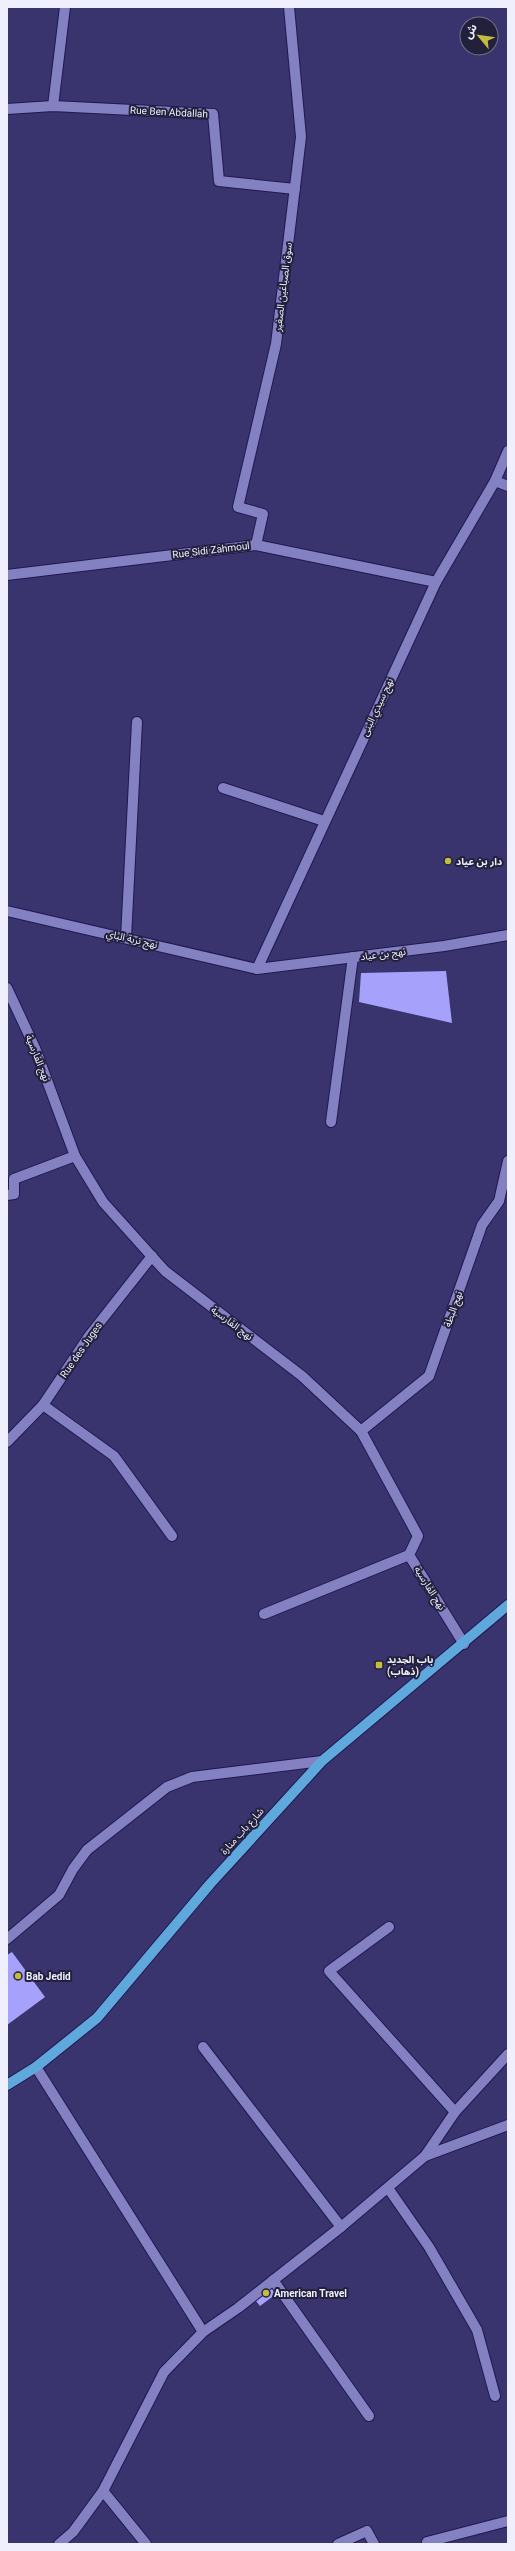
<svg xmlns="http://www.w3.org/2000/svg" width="515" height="2551" font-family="Roboto,'Noto Sans Arabic',sans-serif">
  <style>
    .building { fill: #a6a2fb }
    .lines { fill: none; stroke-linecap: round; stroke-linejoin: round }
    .minor-casing { stroke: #221851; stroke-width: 12 }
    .major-casing { stroke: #221851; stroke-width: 12 }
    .minor { stroke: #8481c3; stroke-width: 10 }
    .major { stroke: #5ea8dc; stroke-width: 10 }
    .poi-dot { fill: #c5bc3d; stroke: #22203b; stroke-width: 1.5 }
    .labels { text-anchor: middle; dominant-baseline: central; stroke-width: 4; stroke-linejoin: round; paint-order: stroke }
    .street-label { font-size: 10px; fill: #efeffe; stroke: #22203b }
    .poi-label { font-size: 10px; font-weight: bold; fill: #efeffe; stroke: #22203b; text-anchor: start }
  </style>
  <rect width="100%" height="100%" fill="#39336e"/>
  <g class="building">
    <path d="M446,971L452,1023L359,1002L361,973Z"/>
    <path d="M12,1952L45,1997L7,2025V1955Z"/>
    <path d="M273,2280L280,2291L260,2306L252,2296Z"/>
  </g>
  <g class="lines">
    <g class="minor-casing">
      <g id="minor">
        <path d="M53,106L65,7"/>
        <path d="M7,109L53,106L213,114L219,181L295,189"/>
        <path d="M495,481L508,486"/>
        <path d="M256,545L263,514L238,507L276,344L301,137L289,7"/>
        <path d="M7,575L256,545L436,582"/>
        <path d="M223,788L324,821"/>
        <path d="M7,911L257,969L444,946L508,935"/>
        <path d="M126,938L137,722"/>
        <path d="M257,969L436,582L495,481L508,451"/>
        <path d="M7,988L35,1048L75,1156L103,1202L165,1271L302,1376L361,1431L418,1536L409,1555L464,1644"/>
        <path d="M331,1122L353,957"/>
        <path d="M7,1195L14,1194V1179L75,1156"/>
        <path d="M43,1405L114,1456L172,1536"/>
        <path d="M361,1431L429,1376L482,1225L499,1201L508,1161"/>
        <path d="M7,1442L43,1405L89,1336L152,1256"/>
        <path d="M264,1614L409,1555"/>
        <path d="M389,1927L329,1971L455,2112"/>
        <path d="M7,1939L59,1895L73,1869L87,1850L167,1787L192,1777L322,1761"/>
        <path d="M203,2047L341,2227"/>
        <path d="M36,2067L203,2332"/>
        <path d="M425,2156L455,2112L508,2054"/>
        <path d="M388,2188L429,2247L477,2330L495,2396"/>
        <path d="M273,2280L369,2416"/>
        <path d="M103,2491L146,2544"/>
        <path d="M427,2542L508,2521"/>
        <path d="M59,2544L73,2532L103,2491L164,2372L203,2332L238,2308L341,2227L425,2156L508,2125"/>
        <path d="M338,2544L367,2531L374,2544"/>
      </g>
    </g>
    <g class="major-casing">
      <path id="major" d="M7,2085L36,2067L97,2018L210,1884L322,1761L508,1605"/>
    </g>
    <use href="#minor" class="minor"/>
    <use href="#major" class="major"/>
  </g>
  <g class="poi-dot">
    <circle cx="448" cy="861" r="4"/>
    <rect x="375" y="1661" width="8" height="8" rx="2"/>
    <circle cx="18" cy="1976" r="4"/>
    <circle cx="266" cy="2293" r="4"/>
  </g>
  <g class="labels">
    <g class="street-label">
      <text transform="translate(169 112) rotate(3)">Rue Ben Abdallah</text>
      <text transform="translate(283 287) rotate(-83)">سوق الصباغين الصغير</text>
      <text transform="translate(211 550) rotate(-7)">Rue Sidi Zahmoul</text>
      <text transform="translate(377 707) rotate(-65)">نهج سيدي البنى</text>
      <text transform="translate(132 939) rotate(13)">نهج تربة الباي</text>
      <text transform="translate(383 954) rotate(-7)">نهج بن عياد</text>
      <text transform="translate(38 1058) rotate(68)">نهج الفارسية</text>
      <text transform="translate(453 1309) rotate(-71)">نهج البطة</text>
      <text transform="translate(232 1323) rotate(37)">نهج الفارسية</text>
      <text transform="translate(81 1350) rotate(-55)">Rue des Juges</text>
      <text transform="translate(430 1588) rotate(58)">نهج الفارسية</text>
      <text transform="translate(242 1831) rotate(-48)">شارع باب منارة</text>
    </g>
    <g class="poi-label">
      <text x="456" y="861">دار بن عياد</text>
      <text x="387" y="1659">باب الجديد<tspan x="387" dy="12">(ذهاب)</tspan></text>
      <text x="26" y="1976">Bab Jedid</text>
      <text x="274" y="2293">American Travel</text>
    </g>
  </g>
  <rect width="515" height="2551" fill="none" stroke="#efeffe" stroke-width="16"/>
  <g transform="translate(479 36) rotate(299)"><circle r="19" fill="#22203b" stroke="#747389"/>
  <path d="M0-3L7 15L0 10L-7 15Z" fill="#c5bc3d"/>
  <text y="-6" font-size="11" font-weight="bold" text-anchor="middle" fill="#efeffe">ش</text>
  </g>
</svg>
